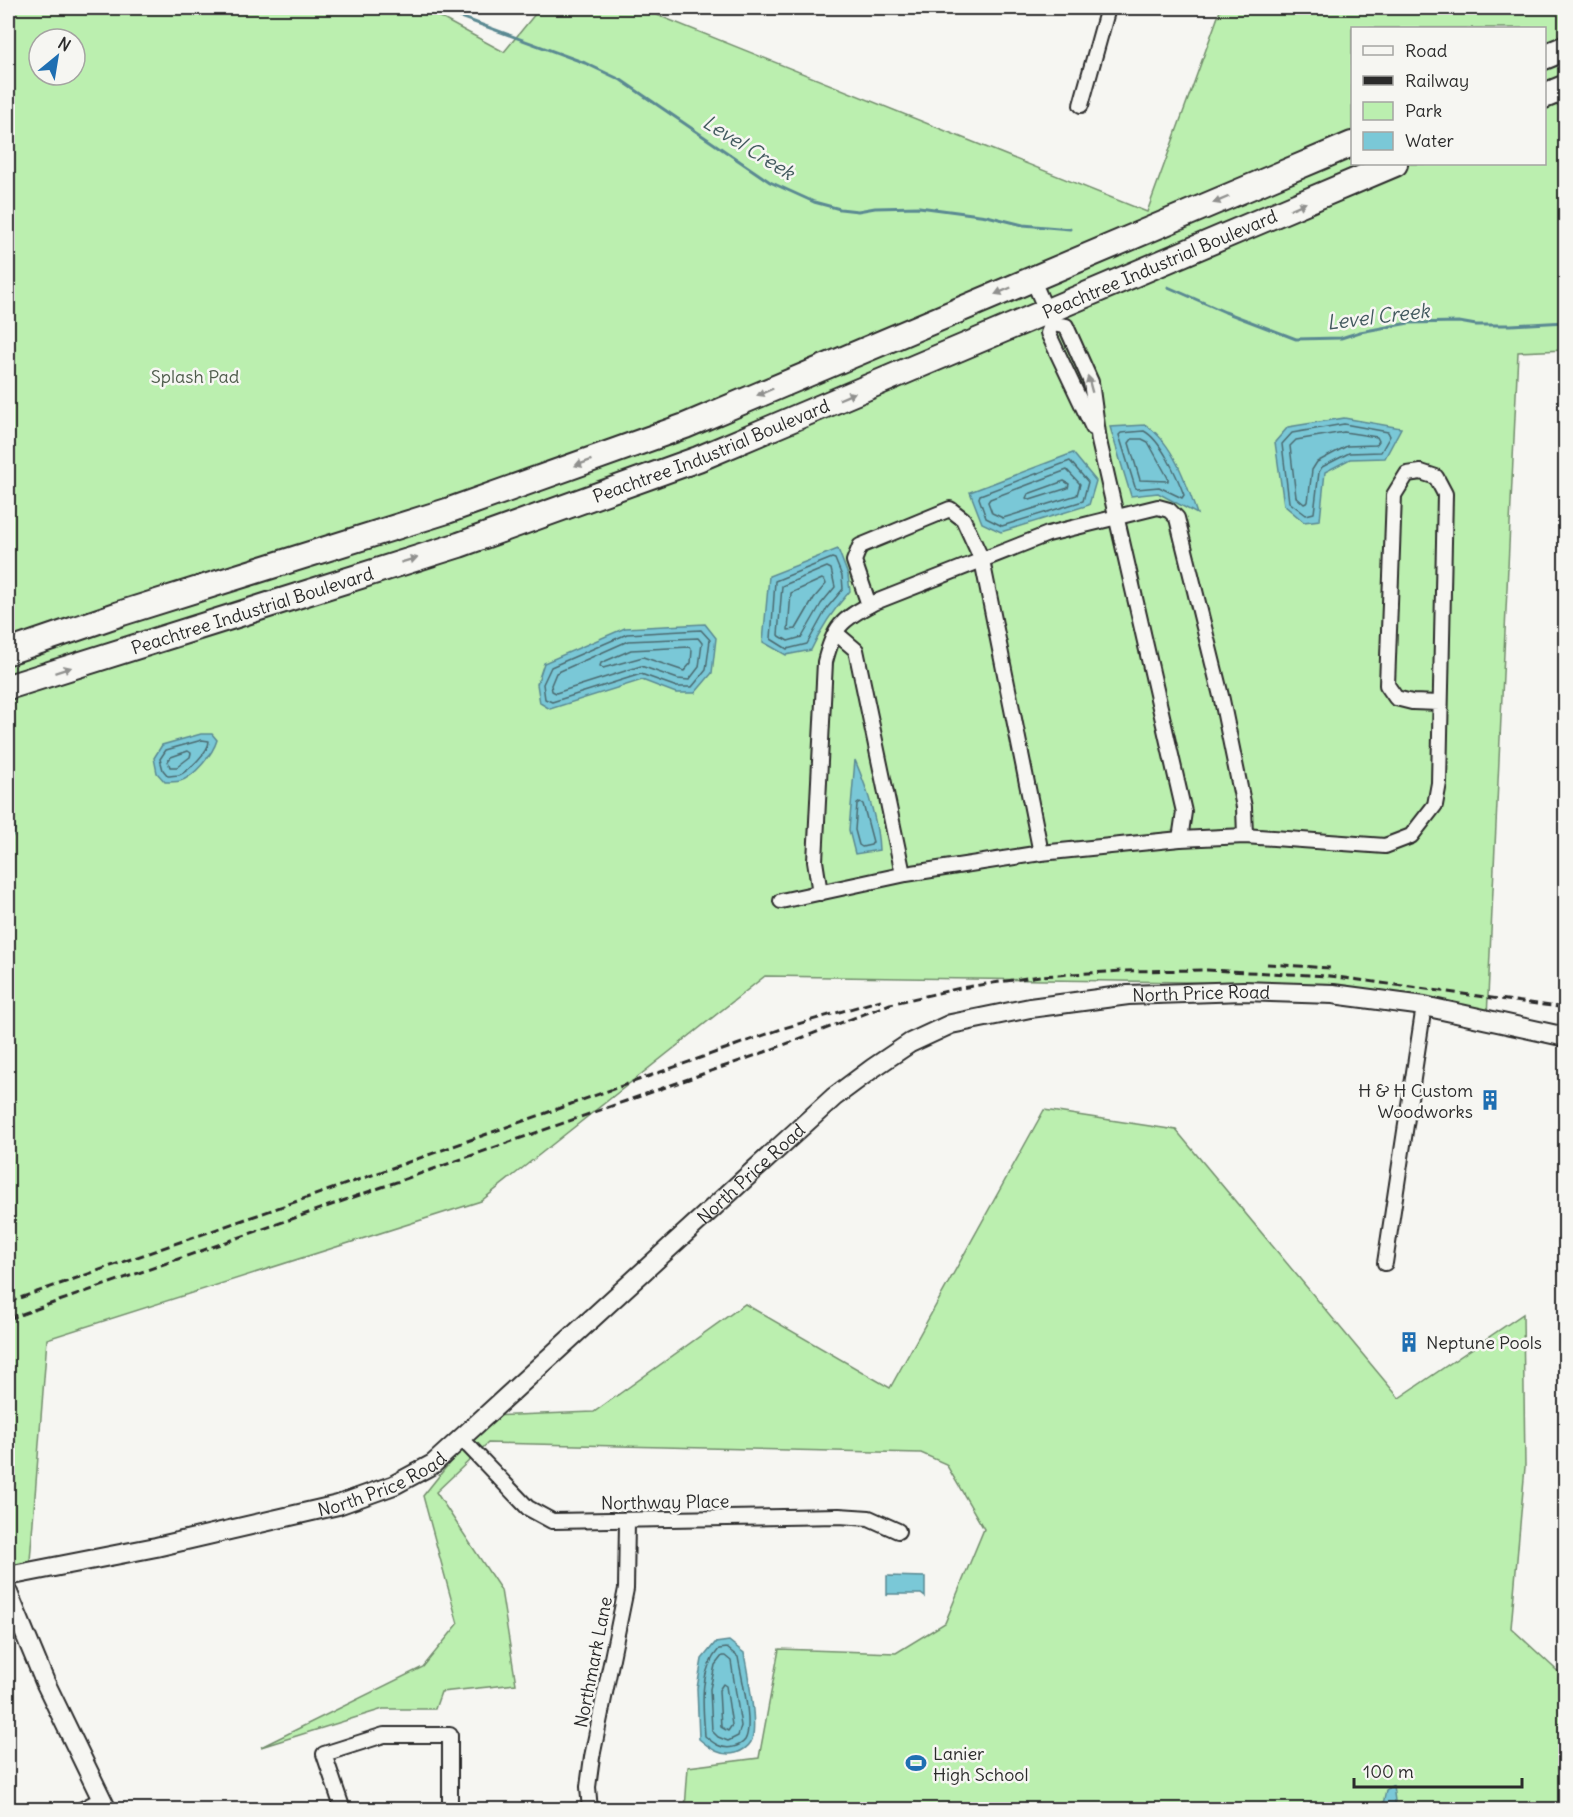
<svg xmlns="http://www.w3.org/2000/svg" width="1573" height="1817" font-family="Delius,sans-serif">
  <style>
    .green { fill: #bbefaf; stroke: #738d6d; stroke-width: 1.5; fill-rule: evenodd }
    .water { fill: #7ac8d7; stroke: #5a8992; stroke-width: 1.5 }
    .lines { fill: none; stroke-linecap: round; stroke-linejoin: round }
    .shore { stroke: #4b6a70; stroke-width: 1.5 }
    .stream { stroke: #5a8992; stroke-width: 3 }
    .street-casing { stroke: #2b2b2b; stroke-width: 18 }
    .secondary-casing { stroke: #2b2b2b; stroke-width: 22 }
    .highway-casing { stroke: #2b2b2b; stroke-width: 28 }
    .street { stroke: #f6f6f2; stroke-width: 14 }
    .secondary { stroke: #f6f6f2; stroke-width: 18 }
    .highway { stroke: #f6f6f2; stroke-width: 24 }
    .rail { stroke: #2b2b2b; stroke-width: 3; stroke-dasharray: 9 4.5; stroke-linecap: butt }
    .oneway { fill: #90908e }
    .labels { text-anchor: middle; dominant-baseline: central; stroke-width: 5; stroke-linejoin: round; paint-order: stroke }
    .street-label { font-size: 18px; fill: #2b2b2b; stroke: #f6f6f2 }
    .park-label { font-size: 18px; fill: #4f5c4c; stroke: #f6f6f2 }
    .poi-label { font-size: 18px; fill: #2b2b2b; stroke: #f6f6f2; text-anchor: start }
    .water-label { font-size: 20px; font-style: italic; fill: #435a5f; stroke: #f6f6f2 }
  </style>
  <rect width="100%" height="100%" fill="#f6f6f2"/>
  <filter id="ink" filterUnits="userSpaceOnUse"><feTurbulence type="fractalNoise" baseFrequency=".0167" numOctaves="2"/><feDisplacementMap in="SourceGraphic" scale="12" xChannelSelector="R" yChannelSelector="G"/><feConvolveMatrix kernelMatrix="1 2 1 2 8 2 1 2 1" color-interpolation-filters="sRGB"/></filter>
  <g filter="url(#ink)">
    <g class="green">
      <path d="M8,8H423L504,52L540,8H640L1147,212L1221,8H1562L1565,9V350L1518,352L1487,1018L1334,984L765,976L481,1201L47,1339L29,1574L8,1577ZM1352,28H1544V164H1352ZM39,39H75V75H39Z"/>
      <path d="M1044,1110L1176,1130L1399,1398L1523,1314L1525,1467L1511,1628L1565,1678V1809H685L688,1767L759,1758L779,1649L896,1653L945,1623L984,1529L946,1464L921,1453L488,1443L436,1492L501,1590L516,1684L441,1692L435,1709H383L261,1747L423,1667L458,1624L423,1496L487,1416L594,1412L745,1304L890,1388Z"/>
    </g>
    <g class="water">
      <path d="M1344,418L1401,428L1385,458L1350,459L1325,472L1320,520L1304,522L1284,505L1275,442L1288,427Z"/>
      <path d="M1146,425C1173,443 1187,484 1197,514L1158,493L1131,496L1110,427Z"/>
      <path d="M1073,453L1096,481L1089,505L1001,532L982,523L970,492Z"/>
      <path d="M838,549L848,575L850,591C833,610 821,628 811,650L786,655L763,642L769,576Z"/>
      <path d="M705,624L716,638L712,673L695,693H676L642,680L550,709L540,703L537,684L544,663L625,628Z"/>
      <path d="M201,734H212L217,740C213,754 194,777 180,781C175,782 170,782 165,782L157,773L154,758L162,745Z"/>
      <path d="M855,760C866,786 878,822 879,850L855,854L849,830Z"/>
      <path d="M8,814L11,815C16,826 17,833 8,842Z"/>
      <path d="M887,1576L925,1577V1597L921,1594H888L887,1596Z"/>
      <path d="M729,1641L744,1653C747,1672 759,1726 751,1742C748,1747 742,1751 736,1753C721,1757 711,1749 699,1739L697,1688L702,1659L715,1643Z"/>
      <path d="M1393,1785L1396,1809H1382L1386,1790Z"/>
    </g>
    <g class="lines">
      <g class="shore">
        <path d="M1344,424L1388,432L1390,436L1381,452L1349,453L1322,467L1319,472L1314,513L1306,515L1289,502L1282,444L1292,433Z"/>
        <path d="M1144,431C1161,440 1177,476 1184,495L1182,498L1159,487L1137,489L1135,487L1119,435L1121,433Z"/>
        <path d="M1344,432L1377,437L1379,441L1376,445L1347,446L1317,462L1312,470L1308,502L1304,504L1296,497L1290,446L1296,440Z"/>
        <path d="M1132,439H1142L1148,442L1168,478V481L1140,480L1129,443Z"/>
        <path d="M1070,461L1088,482L1083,501L1002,526L986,518L979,498L980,495Z"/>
        <path d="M1067,470L1080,484L1077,495L1003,518L992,513L988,502L990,499Z"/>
        <path d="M1064,481L1069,484L1068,488L1030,500L1026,498L1028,494Z"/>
        <path d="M832,558L835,559L842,576L843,589L827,608L807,644L787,649L771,639L775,581Z"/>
        <path d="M827,567L831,569L835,587L821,604L802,637L788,641L778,635L782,586Z"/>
        <path d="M822,579L825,581L826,584L814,598L796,629L788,630L791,593Z"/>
        <path d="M701,630L710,640L706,670L692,687H677L641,674L552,702L545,699L543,684L551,667L627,634Z"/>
        <path d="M698,638L702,643L699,667L689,680L678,679L641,666L556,693L552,691L551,685L556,673L628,641Z"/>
        <path d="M689,647L692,650L691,663L684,671L643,657L603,668L600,666L601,663L631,650Z"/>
        <path d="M202,740L209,741C209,751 189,771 179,775C178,775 169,776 168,776L163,770L160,759L166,750Z"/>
        <path d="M188,751L191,753L190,757L177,767H170L168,761L171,757Z"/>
        <path d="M860,802L863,804L873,842L871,845L862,847L859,845L855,830L857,804Z"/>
        <path d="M727,1648L738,1657C741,1675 754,1725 745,1740C742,1744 738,1746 733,1747C722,1750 713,1743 705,1736C703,1705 698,1673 719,1649Z"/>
        <path d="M722,1656H725L731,1661L741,1726L738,1736L728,1741L718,1737L712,1731L710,1689L715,1665Z"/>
        <path d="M723,1684L726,1686L732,1725L728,1731L721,1727L719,1690Z"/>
      </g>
      <g class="stream">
        <path d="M436,8L585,63L621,80L770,182L814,202L840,209L858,211L875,208L919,207L987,216L1023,225L1070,229"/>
        <path d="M1168,287L1225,312L1296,339L1341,338L1360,332L1409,323L1459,322L1476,325H1511L1566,322"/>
      </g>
      <g class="street-casing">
        <g id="street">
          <path d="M1081,105L1108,8"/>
          <path d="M1032,278L1052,324L1048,333L1093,428"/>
          <path d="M1052,324L1066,326L1091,382L1099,441L1184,812L1180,839"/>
          <path d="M869,605L854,561L860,546L950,509L963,519L982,560L1041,853"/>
          <path d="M836,633L856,650L903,874"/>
          <path d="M820,893L815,861L825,662C834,626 841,620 873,603L1048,534L1158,507L1169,510L1177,518L1222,700L1244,807L1245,836"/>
          <path d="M781,901L906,874L1041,853L1180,839L1245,836L1385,846L1411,836L1435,805L1439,783L1445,494L1436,477L1421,472L1407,474L1394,495L1387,685L1396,698L1412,702L1440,703"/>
          <path d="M1385,1263L1424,1006"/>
          <path d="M462,1439L528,1508L552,1521L839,1516L869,1518L898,1531"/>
          <path d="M81,1810L102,1799"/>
          <path d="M343,1810L324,1754L384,1735H450V1810"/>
          <path d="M590,1810L588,1787L592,1757L626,1589L627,1521"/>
        </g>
      </g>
      <g class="secondary-casing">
        <g id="secondary">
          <path id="s1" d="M8,1576L156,1547L338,1505L394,1485L433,1464L834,1097L873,1068L910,1043L951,1024L1030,1008L1128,995L1243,991L1333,994L1424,1006L1566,1037"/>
          <path d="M8,1593L45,1682L107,1810"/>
        </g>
      </g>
      <g class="highway-casing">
        <g id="highway">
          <path d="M1544,57L1566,48"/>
          <path d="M1544,96L1566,87"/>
          <path d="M8,652L122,613L447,511L685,426L1352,144"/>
          <path id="s2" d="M8,687L459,545L698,459L1395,164"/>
        </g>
      </g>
      <use href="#street" class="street"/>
      <use href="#secondary" class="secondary"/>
      <use href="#highway" class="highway"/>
      <g class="rail">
        <path d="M1267,964L1330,968"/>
        <path d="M8,1302L375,1174L784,1028L881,1000"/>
        <path d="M8,1319L765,1052L890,1004L960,988L1040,976L1122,971L1207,970L1330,976L1566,1008"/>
      </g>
    </g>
    <defs><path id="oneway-solid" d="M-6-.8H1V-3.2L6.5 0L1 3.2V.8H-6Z" transform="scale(1.5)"/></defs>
    <g class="oneway">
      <use href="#oneway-solid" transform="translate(1221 200) rotate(157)"/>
      <use href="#oneway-solid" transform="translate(1298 206) rotate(-23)"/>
      <use href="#oneway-solid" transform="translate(1003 291) rotate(157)"/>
      <use href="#oneway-solid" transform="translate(1090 384) rotate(-105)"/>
      <use href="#oneway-solid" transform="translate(765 392) rotate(157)"/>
      <use href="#oneway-solid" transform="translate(847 396) rotate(-23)"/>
      <use href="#oneway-solid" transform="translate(583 463) rotate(160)"/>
      <use href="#oneway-solid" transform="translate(409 560) rotate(-17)"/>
      <use href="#oneway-solid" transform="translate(63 670) rotate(-18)"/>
    </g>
  </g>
  <defs>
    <g id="building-bare" transform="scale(1.62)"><path d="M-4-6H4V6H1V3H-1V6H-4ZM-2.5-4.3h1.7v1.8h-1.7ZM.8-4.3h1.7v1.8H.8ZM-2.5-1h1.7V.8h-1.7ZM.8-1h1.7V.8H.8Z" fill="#1f6fb2" stroke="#f6f6f2" stroke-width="2.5" paint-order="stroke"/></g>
    <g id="stadium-bare" transform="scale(1.62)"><path d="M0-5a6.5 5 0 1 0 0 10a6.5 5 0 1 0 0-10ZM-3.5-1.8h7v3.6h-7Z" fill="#1f6fb2" stroke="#f6f6f2" stroke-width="2.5" paint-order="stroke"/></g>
  </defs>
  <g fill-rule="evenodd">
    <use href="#building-bare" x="1490" y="1100"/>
    <use href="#building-bare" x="1409" y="1342"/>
    <use href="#stadium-bare" x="916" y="1763"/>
  </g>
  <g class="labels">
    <g class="street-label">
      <text stroke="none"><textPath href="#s2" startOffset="1228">Peachtree Industrial Boulevard</textPath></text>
      <text stroke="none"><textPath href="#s2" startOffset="742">Peachtree Industrial Boulevard</textPath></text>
      <text stroke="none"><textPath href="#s2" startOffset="256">Peachtree Industrial Boulevard</textPath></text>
      <text stroke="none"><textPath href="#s1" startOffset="1376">North Price Road</textPath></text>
      <text stroke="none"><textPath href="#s1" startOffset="872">North Price Road</textPath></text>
      <text stroke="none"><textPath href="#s1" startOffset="386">North Price Road</textPath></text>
      <text transform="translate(665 1502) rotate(-1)">Northway Place</text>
      <text transform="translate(593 1662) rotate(-79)">Northmark Lane</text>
    </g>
    <g class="park-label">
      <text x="195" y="376">Splash Pad</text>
    </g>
    <g class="poi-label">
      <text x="1473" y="1090" text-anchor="end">H &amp; H Custom<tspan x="1473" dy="21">Woodworks</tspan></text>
      <text x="1426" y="1342">Neptune Pools</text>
      <text x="933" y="1753">Lanier<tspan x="933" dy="21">High School</tspan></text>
    </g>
    <g class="water-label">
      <text transform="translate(749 147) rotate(32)">Level Creek</text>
      <text transform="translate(1378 316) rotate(-7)">Level Creek</text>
    </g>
  </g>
  <rect width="1573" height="1817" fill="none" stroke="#f6f6f2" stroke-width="30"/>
  <rect x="15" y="15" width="1543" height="1787" fill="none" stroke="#2b2b2b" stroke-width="2" filter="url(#ink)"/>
  <rect x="1351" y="27" width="195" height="138" fill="#f6f6f2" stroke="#a5a5a2" stroke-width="1.5"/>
  <rect x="1363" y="46" width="30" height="9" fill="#f6f6f2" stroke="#a5a5a2" stroke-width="1.5"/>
  <text x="1405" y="57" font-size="18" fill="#2b2b2b">Road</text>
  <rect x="1363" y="76" width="30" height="9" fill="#2b2b2b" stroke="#a5a5a2" stroke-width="1.5"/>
  <text x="1405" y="87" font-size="18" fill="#2b2b2b">Railway</text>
  <rect x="1363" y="102" width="30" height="18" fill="#bbefaf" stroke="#a5a5a2" stroke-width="1.5"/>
  <text x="1405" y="117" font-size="18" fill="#2b2b2b">Park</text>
  <rect x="1363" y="132" width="30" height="18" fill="#7ac8d7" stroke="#a5a5a2" stroke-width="1.5"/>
  <text x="1405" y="147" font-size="18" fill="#2b2b2b">Water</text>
  <g transform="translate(57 57) rotate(30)"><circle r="28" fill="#f6f6f2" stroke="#a5a5a2" stroke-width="1.5"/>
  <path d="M0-4.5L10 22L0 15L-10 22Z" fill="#1f6fb2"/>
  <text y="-9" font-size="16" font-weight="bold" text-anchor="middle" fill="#2b2b2b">N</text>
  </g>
  <path d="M1354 1778v9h168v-9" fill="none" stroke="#2b2b2b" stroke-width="3"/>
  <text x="1363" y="1778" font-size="18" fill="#2b2b2b" stroke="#f6f6f2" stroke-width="4.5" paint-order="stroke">100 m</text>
</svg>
